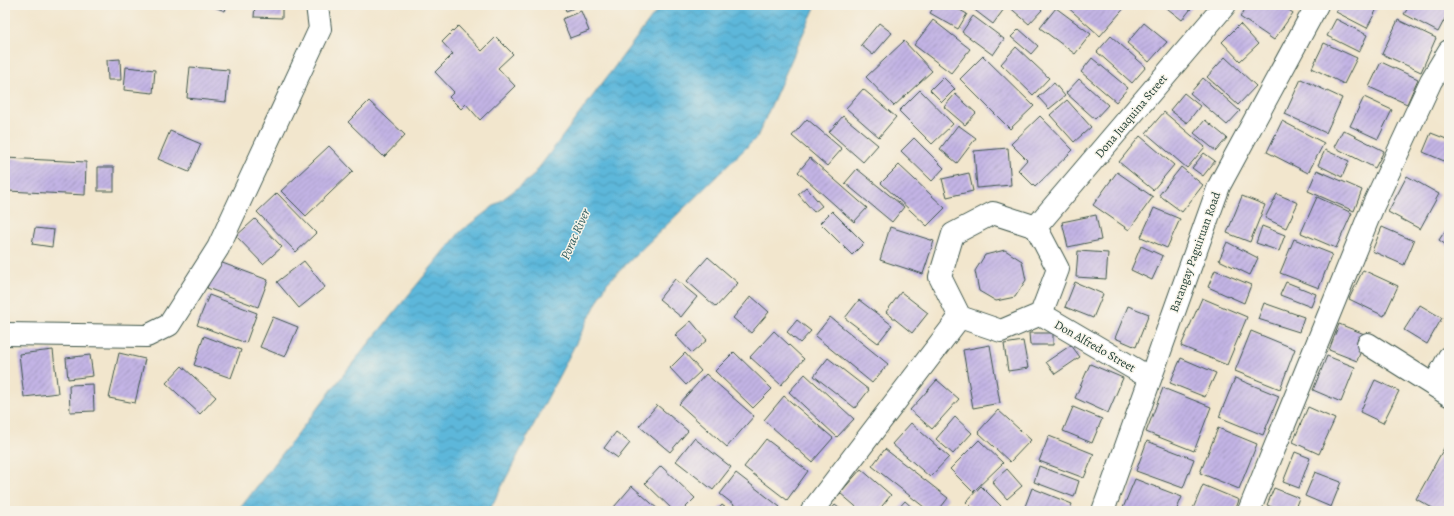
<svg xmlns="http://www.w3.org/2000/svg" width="1454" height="516" font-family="Alegreya,serif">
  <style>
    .water { fill: url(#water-waves); stroke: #3e7a87 }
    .building { fill: url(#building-hatch) }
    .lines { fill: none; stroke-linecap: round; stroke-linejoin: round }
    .minor-casing { stroke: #3f564b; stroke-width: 24 }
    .minor { stroke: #fff; stroke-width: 22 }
    .labels { text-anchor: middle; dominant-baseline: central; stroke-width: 3; stroke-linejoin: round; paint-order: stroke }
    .street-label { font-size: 12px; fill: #1f3d34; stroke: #f7f3e8 }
    .water-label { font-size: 13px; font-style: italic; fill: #2e5c5e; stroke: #f7f3e8 }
  </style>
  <defs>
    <pattern id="water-waves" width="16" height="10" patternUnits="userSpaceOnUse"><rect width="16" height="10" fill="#5db7da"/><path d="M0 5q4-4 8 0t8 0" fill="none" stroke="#4c96b2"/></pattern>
    <pattern id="building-hatch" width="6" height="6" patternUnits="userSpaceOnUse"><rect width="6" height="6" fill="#c3b4e5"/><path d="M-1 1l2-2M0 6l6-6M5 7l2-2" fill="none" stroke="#9e94ba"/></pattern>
  </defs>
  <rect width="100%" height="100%" fill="#f7f3e8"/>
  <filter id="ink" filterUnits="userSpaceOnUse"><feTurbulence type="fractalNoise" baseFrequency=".025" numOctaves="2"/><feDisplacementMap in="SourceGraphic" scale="8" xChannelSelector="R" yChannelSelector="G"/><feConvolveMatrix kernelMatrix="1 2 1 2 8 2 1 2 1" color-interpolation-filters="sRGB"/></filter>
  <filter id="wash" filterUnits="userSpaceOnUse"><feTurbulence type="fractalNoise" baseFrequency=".012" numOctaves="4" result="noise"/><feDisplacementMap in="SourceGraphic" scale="16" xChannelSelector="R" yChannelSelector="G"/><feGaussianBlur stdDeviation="0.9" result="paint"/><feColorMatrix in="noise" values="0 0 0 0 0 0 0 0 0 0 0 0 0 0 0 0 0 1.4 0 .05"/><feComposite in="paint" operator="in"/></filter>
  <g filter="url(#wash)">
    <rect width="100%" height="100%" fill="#f2e6cd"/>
    <path class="water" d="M661,5H816L757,137L607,283L489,511H238L347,370L461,231L532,177Z"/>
    <g id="blocks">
      <g class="building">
        <path d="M209,5H227L225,11Z"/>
        <path d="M255,5H282V18L254,17Z"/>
        <path d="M564,5H582L566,11Z"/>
        <path d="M935,5H951L967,14L958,29L930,13Z"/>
        <path d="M968,5H999L1004,9L993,24Z"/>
        <path d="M1007,5H1037L1042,10L1029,24Z"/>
        <path d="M1065,5H1127L1100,36Z"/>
        <path d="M1163,5H1194L1182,20Z"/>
        <path d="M1248,5H1282L1293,13L1274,40L1240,17Z"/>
        <path d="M1340,5H1379L1367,28L1336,12Z"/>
        <path d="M1410,5H1441L1449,10V11L1438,32L1404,14Z"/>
        <path d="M1056,8L1091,34L1075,54L1040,28Z"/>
        <path d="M581,11L589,31L570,38L562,19Z"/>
        <path d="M973,16L1004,39L993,55L962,32Z"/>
        <path d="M1336,19L1367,35L1359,52L1327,36Z"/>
        <path d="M933,20L970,49L951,73L914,45Z"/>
        <path d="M1398,20L1436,38L1421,72L1382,54Z"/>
        <path d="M879,23L892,33L873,55L861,45Z"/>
        <path d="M1144,23L1167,42L1149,62L1127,43Z"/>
        <path d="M1240,24L1258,44L1240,61L1222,42Z"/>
        <path d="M458,26L482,51L496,37L513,54L498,68L515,86L480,120L466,104L461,109L449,97L454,92L435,72L453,54L442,42Z"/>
        <path d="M1019,29L1038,46L1031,54L1011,37Z"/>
        <path d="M1111,36L1146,67L1132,83L1097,52Z"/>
        <path d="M904,41L932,71L894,106L866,77Z"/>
        <path d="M1324,43L1357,58L1344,84L1312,68Z"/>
        <path d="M1016,47L1049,78L1033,95L1001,64Z"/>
        <path d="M983,56L1034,106L1010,129L960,79Z"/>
        <path d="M1225,57L1256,86L1238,105L1207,77Z"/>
        <path d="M1092,58L1128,88L1116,102L1081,72Z"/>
        <path d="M120,59L121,80H108L107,60Z"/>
        <path d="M1381,62L1418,79L1407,104L1369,87Z"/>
        <path d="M126,67L155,70L153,93L124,90Z"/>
        <path d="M190,67L229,70L226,102L187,98Z"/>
        <path d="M943,77L955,89L942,102L930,90Z"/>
        <path d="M1203,78L1240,111L1227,125L1190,93Z"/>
        <path d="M1079,79L1108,105L1095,119L1066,93Z"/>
        <path d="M1301,79L1342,98L1326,133L1285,114Z"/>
        <path d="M1054,83L1065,96L1049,109L1038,97Z"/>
        <path d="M863,89L896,117L879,137L846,108Z"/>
        <path d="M920,90L953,124L932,144L899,111Z"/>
        <path d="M1184,93L1200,106L1187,123L1170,110Z"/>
        <path d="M955,94L976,113L965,125L944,107Z"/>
        <path d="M1364,97L1392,110L1378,139L1350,126Z"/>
        <path d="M1067,100L1091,127L1074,142L1050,115Z"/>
        <path d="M369,101L405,135L384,157L348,122Z"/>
        <path d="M1164,112L1205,147L1187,168L1146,133Z"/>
        <path d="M843,116L878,145L863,162L829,132Z"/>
        <path d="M1040,116L1073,150L1035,187L1018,170L1027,160L1011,144Z"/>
        <path d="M807,119L842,149L827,166L792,136Z"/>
        <path d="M1205,120L1227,138L1216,151L1194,133Z"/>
        <path d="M1282,121L1324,143L1308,173L1267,152Z"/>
        <path d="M958,125L976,138L957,163L940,149Z"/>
        <path d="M1343,130L1384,151L1375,168L1334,147Z"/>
        <path d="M170,131L201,144L189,172L158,159Z"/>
        <path d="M1431,133L1449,140V163L1423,152Z"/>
        <path d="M1140,136L1174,165L1153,190L1119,162Z"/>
        <path d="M914,138L944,168L932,181L901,151Z"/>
        <path d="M329,146L353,171L306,216L281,191Z"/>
        <path d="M1008,148L1011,185L977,188L974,151Z"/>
        <path d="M1325,150L1349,161L1342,177L1318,165Z"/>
        <path d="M1204,153L1215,161L1203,176L1192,168Z"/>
        <path d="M5,158L86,162L85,195L8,191L6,231H5Z"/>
        <path d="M810,158L867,208L854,222L798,172Z"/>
        <path d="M899,165L945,208L927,226L881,183Z"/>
        <rect x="98" y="167" width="16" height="24"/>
        <path d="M1181,167L1203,185L1182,212L1159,195Z"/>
        <path d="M857,169L904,207L892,222L845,183Z"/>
        <path d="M1317,170L1362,190L1354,211L1308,191Z"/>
        <path d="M1117,172L1153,197L1129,230L1093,205Z"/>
        <path d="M969,173L973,191L947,197L942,179Z"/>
        <path d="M1407,176L1439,194L1420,229L1388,212Z"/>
        <path d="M806,187L822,206L814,212L798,194Z"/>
        <path d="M277,193L316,233L296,252L257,212Z"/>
        <path d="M1277,194L1298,203L1286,228L1265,218Z"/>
        <path d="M1242,196L1265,205L1250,242L1227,233Z"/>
        <path d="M1317,197L1352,213L1336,248L1301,233Z"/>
        <path d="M1154,208L1180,219L1167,248L1141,237Z"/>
        <path d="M832,211L864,243L852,255L820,223Z"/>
        <path d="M1096,215L1101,240L1068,247L1062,222Z"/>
        <path d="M255,219L282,247L263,264L236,236Z"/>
        <path d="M1449,225V247L1439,240Z"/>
        <path d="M1262,226L1285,235L1279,251L1256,243Z"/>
        <path d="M890,227L934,241L923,274L880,260Z"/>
        <path d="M1382,227L1414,241L1404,265L1372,251Z"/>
        <path d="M35,228L54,230L52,247L32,244Z"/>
        <path d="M1294,239L1332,254L1319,288L1280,273Z"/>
        <path d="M1227,242L1258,258L1250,275L1219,260Z"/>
        <path d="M1141,246L1163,256L1152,280L1131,270Z"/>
        <path d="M1005,250L1022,261L1026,280L1015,297L996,301L979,291L975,271L985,255Z"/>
        <path d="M1078,251L1108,253L1106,279L1076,277Z"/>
        <path d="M708,257L738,283L716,307L687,281Z"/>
        <path d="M217,261L268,280L258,307L207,288Z"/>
        <path d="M304,261L325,287L299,308L277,282Z"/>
        <path d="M1215,270L1251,285L1244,303L1208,287Z"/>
        <path d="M1363,270L1398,286L1384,316L1349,299Z"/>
        <path d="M675,279L697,297L681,317L659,299Z"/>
        <path d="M1075,282L1103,294L1093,318L1065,307Z"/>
        <path d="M1286,282L1316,294L1311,307L1280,295Z"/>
        <path d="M901,292L928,313L912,333L886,312Z"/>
        <path d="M209,295L257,313L246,343L197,325Z"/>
        <path d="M751,296L769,312L751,333L733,318Z"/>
        <path d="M1202,298L1247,317L1227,365L1181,346Z"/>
        <path d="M859,300L892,325L878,343L845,318Z"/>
        <path d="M1264,303L1304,317L1299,332L1258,319Z"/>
        <path d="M1420,305L1442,318L1427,344L1404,330Z"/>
        <path d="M1128,306L1149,314L1136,347L1115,338Z"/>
        <path d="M273,317L298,327L285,357L260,347Z"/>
        <path d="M830,317L888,364L872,383L815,336Z"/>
        <path d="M797,320L811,331L800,343L787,332Z"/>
        <path d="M691,321L707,340L692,353L675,335Z"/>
        <path d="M1339,324L1367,335L1357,361L1329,350Z"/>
        <path d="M774,331L804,359L781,385L750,357Z"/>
        <path d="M1251,331L1295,349L1280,389L1235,371Z"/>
        <path d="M1029,333H1053V345H1030Z"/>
        <path d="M204,336L241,350L231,378L194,365Z"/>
        <path d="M1023,341L1028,368L1008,371L1004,344Z"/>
        <path d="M990,345L1000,403L973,408L963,350Z"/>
        <path d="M1071,345L1080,357L1055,374L1046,362Z"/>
        <path d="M53,350L58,393L24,397L19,354Z"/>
        <path d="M734,352L772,389L753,408L715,371Z"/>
        <path d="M119,353L145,359L135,403L109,398Z"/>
        <path d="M685,353L701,371L686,385L670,368Z"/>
        <path d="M90,355L93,376L68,379L66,358Z"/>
        <path d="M1327,356L1355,367L1341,402L1313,390Z"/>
        <path d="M828,358L869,390L855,408L814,376Z"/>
        <path d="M1181,358L1216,373L1205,397L1170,383Z"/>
        <path d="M1090,364L1123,378L1108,413L1075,398Z"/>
        <path d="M182,366L216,397L200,414L166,383Z"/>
        <path d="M706,374L754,416L727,447L679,404Z"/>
        <path d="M805,374L854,419L837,437L789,392Z"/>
        <path d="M1235,378L1279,396L1263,435L1219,417Z"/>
        <path d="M937,380L959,399L932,429L910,410Z"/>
        <path d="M1375,380L1399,391L1383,423L1360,412Z"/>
        <path d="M93,384L94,411L70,412L69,385Z"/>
        <path d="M1163,388L1211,407L1194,451L1146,432Z"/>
        <path d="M784,396L833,438L812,462L764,420Z"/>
        <path d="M657,405L688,431L670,452L639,426Z"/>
        <path d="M1073,407L1102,419L1092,443L1063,431Z"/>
        <path d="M1308,407L1335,419L1319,454L1293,442Z"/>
        <path d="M998,410L1031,440L1010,462L978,432Z"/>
        <path d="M955,417L972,433L953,454L936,439Z"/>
        <path d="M911,423L949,457L930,477L892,444Z"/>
        <path d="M1218,428L1257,444L1239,489L1200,473Z"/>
        <path d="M616,432L630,443L618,458L604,448Z"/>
        <path d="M1049,436L1094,454L1084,478L1039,461Z"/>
        <path d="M694,438L731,467L713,490L676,461Z"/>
        <path d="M766,439L808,471L787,500L744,467Z"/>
        <path d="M1449,439V511H1438L1416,499Z"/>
        <path d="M979,440L1003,463L973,492L950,469Z"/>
        <path d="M1147,441L1194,459L1183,488L1136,471Z"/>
        <path d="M885,449L948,498L938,511H929L872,466Z"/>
        <path d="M1295,452L1310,458L1299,488L1283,482Z"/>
        <path d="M661,466L695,498L682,511H674L645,483Z"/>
        <path d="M1039,466L1079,481L1074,497L1034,482Z"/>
        <path d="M861,469L891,495L878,511H861L840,493Z"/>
        <path d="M1007,469L1022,486L1007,499L992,482Z"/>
        <path d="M1315,472L1341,482L1331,507L1305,496Z"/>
        <path d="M736,473L780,507L777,511H742L720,494Z"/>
        <path d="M1135,479L1182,497L1176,511H1131L1123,508Z"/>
        <path d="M1203,485L1239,500L1235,511H1192Z"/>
        <path d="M632,486L660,511H620L614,507Z"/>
        <path d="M981,486L1001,506L996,511H975L966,502Z"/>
        <path d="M1032,488L1072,504L1069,511H1028L1024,509Z"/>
        <path d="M1274,488L1299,498L1294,511H1281L1267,505Z"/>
        <path d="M905,501L916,511H896Z"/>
        <path d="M722,505L730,511H717Z"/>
        <path d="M835,505L843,511H830Z"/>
      </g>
    </g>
  </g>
  <g filter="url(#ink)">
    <use href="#blocks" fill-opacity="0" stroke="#3f564b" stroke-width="1"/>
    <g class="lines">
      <g class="minor-casing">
        <g id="minor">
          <path d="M993,213L1036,227L1058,269L1041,314L1001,331L960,317L940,277L953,234Z"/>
          <path d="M1036,227L1225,5"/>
          <path d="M1041,314L1150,378"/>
          <path d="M5,334L147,336L169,325L218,248L320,29L317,5"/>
          <path d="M1368,344L1449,395"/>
          <path d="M1434,385L1449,357"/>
          <path d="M812,511L960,317"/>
          <path d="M1103,511L1219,186L1317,5"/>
          <path d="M1249,511L1373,206L1431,81L1449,51"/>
        </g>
      </g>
      <use href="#minor" class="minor"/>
    </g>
  </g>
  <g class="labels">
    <g class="street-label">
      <text transform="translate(1131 116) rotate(-50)">Dona Juaquina Street</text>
      <text transform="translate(1195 252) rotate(-70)">Barangay Paguiruan Road</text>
      <text transform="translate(1095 346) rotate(30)">Don Alfredo Street</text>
    </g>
    <g class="water-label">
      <text transform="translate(575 234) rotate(-66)">Porac River</text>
    </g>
  </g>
  <rect width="1454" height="516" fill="none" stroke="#f7f3e8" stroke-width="20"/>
</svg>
